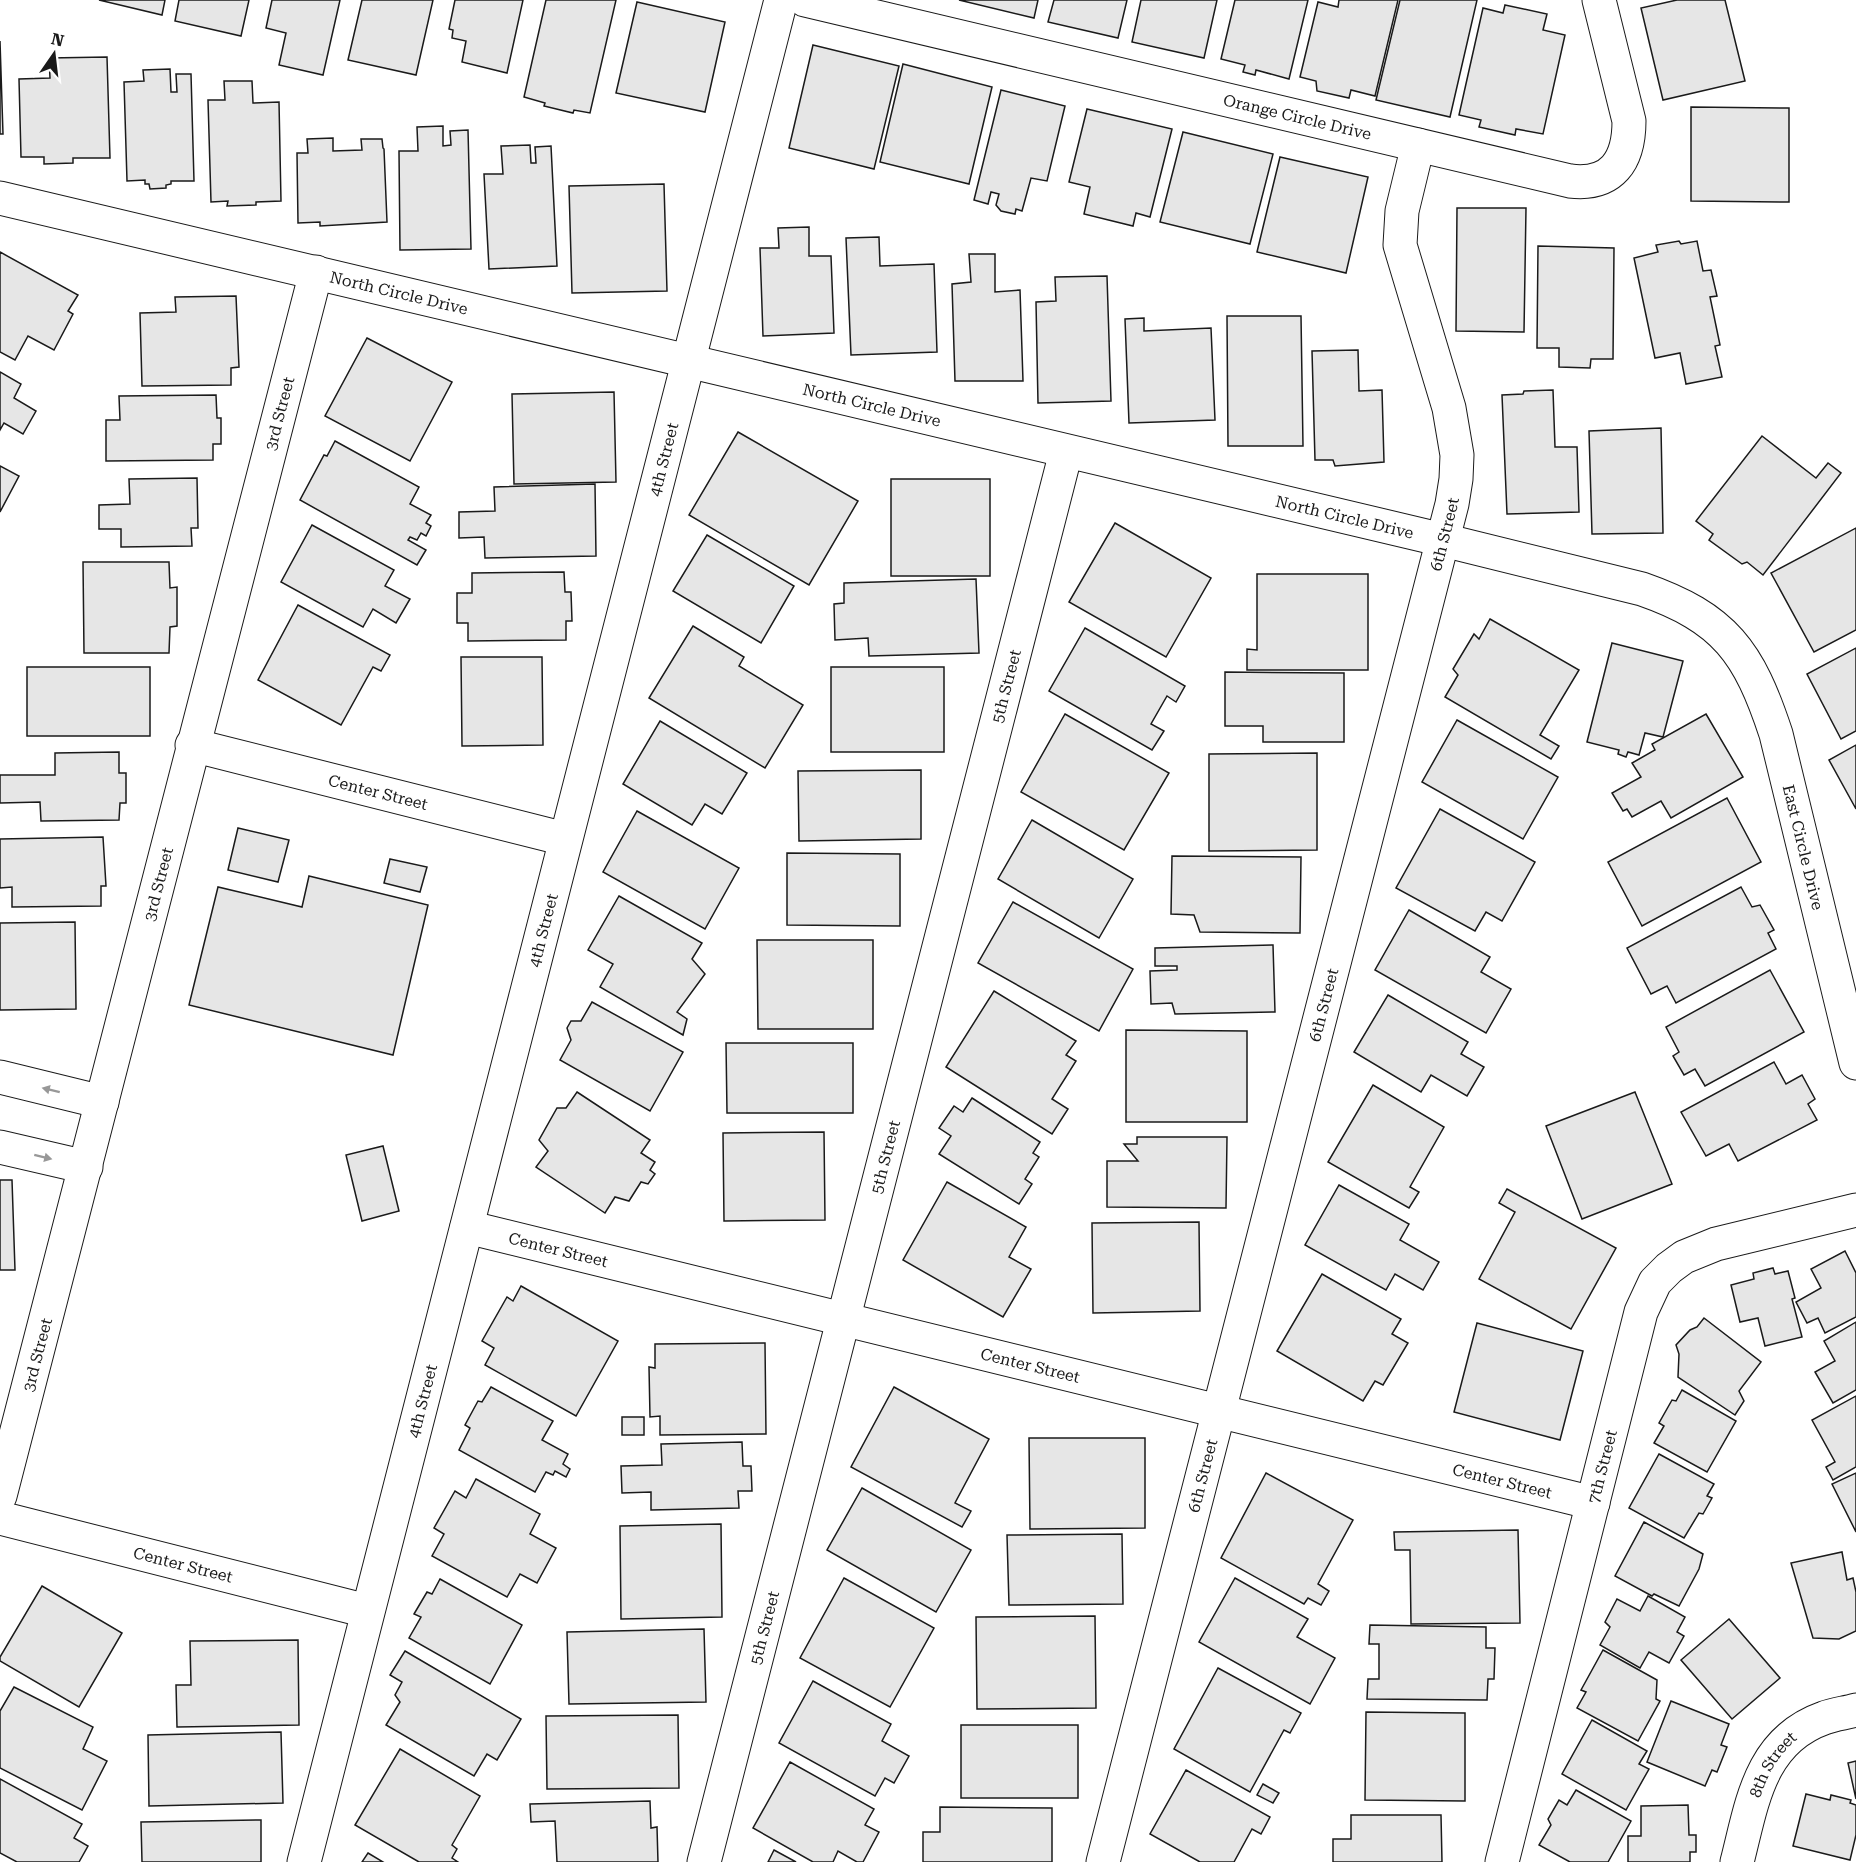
<svg xmlns="http://www.w3.org/2000/svg" width="1856" height="1862" font-family="'Roboto Serif',serif">
  <style>
    .building { fill: #e6e6e6; stroke: #1a1a1a; stroke-width: 1.5 }
    .lines { fill: none; stroke-linecap: round; stroke-linejoin: round }
    .minor-casing { stroke: #1a1a1a; stroke-width: 35 }
    .minor { stroke: #fff; stroke-width: 33 }
    .oneway { fill: #989898 }
    .labels { text-anchor: middle; dominant-baseline: central; stroke-width: 4.5; stroke-linejoin: round; paint-order: stroke }
    .street-label { font-size: 16px; fill: #1a1a1a; stroke: #fff }
  </style>
  <rect width="100%" height="100%" fill="#fff"/>
  <g class="building">
    <path d="M99,0H165L162,15Z"/>
    <path d="M179,0H249L241,36L175,21Z"/>
    <path d="M272,0H340L323,75L279,65L286,33L266,28Z"/>
    <path d="M362,0H433L416,75L348,60Z"/>
    <path d="M455,0H523L507,73L462,62L466,41L452,38L453,30L449,29Z"/>
    <path d="M546,0H616L590,113L574,110L573,113L544,106L545,103L524,97Z"/>
    <path d="M959,0H1038L1034,18Z"/>
    <path d="M1054,0H1127L1118,38L1048,22Z"/>
    <path d="M1141,0H1217L1204,58L1132,42Z"/>
    <path d="M1235,0H1308L1289,79L1256,70L1255,75L1243,72L1245,65L1221,59Z"/>
    <path d="M1339,0H1398L1375,96L1351,90L1349,98L1317,91L1316,81L1300,77L1318,2L1338,7Z"/>
    <path d="M1400,0H1477L1450,117L1376,100Z"/>
    <path d="M1677,0H1725L1745,81L1663,100L1641,8Z"/>
    <path d="M637,2L725,22L705,112L616,93Z"/>
    <path d="M1505,5L1547,14L1543,30L1565,35L1543,134L1516,129L1515,135L1479,127L1481,120L1459,115L1483,8L1503,13Z"/>
    <path d="M0,41L3,134H0Z"/>
    <path d="M813,45L899,66L874,169L789,148Z"/>
    <path d="M107,57L110,158H73V163L44,164V157H21L19,79L50,78L49,58Z"/>
    <path d="M903,64L992,87L969,184L880,162Z"/>
    <path d="M170,69L171,92H177L176,74H191L194,181H171V184L166,185V188L150,189L149,184H145V180L127,181L124,82L144,81L143,70Z"/>
    <path d="M224,81H252L253,103L279,102L281,201L256,202V205L227,206L228,201L211,202L208,100H225Z"/>
    <path d="M1001,90L1065,106L1047,181L1031,178L1022,211L1016,209L1015,214L1001,211L996,205L999,194L991,192L988,204L974,200Z"/>
    <path d="M1691,107L1789,108V202L1691,201Z"/>
    <path d="M1087,109L1172,129L1150,217L1136,213L1133,226L1084,214L1090,187L1069,182Z"/>
    <path d="M443,126V146L451,145L450,131L468,130L471,249L400,250L399,151H418L417,127Z"/>
    <path d="M1183,132L1273,154L1250,244L1160,222Z"/>
    <path d="M333,138V151L362,150L361,139H382L383,148L384,149L387,222L320,226V222L298,223L297,153H308L307,139Z"/>
    <path d="M530,145L531,163H536L535,147L551,146L557,266L489,269L484,174H503L501,146Z"/>
    <path d="M1280,157L1368,177L1346,273L1257,252Z"/>
    <path d="M664,184L667,291L572,293L569,186Z"/>
    <path d="M1457,208H1526L1524,332L1456,331Z"/>
    <path d="M809,227V256H831L834,333L763,336L760,248H779L778,228Z"/>
    <path d="M879,237L880,266L934,264L937,352L851,355L846,238Z"/>
    <path d="M1679,241L1681,244L1697,241L1703,271L1711,270L1717,296L1710,297L1720,345L1715,346L1722,377L1686,384L1680,353L1655,358L1634,258L1658,252L1656,245Z"/>
    <path d="M1538,246L1614,248L1613,359H1591L1590,368L1559,367V348H1537Z"/>
    <path d="M0,252L78,295L68,311L73,314L54,350L28,336L15,360L0,352Z"/>
    <path d="M969,254H995V292L1020,290L1023,381H955L952,284L971,282Z"/>
    <path d="M1107,276L1111,401L1038,403L1036,302L1056,301L1055,277Z"/>
    <path d="M236,296L239,367L231,368V385L142,386L140,313L176,312L175,297Z"/>
    <path d="M1227,316H1301L1303,446H1228Z"/>
    <path d="M1144,318V331L1211,328L1215,420L1129,423L1125,319Z"/>
    <path d="M367,338L452,382L410,461L325,416Z"/>
    <path d="M1358,350L1359,391L1382,390L1384,462L1335,466L1333,460H1315L1312,351Z"/>
    <path d="M0,372L21,384L14,398L36,411L23,434L4,423L0,430Z"/>
    <path d="M1553,390L1555,447H1577L1579,512L1507,514L1502,395L1523,394L1524,391Z"/>
    <path d="M614,392L616,482L514,484L512,394Z"/>
    <path d="M216,395L217,418H221V444H213V460L106,461V420H120L119,396Z"/>
    <path d="M1661,428L1663,533L1592,534L1589,431Z"/>
    <path d="M738,432L858,501L809,585L689,515Z"/>
    <path d="M1762,436L1816,478L1828,463L1841,473L1763,575L1747,562L1742,564L1709,540L1713,534L1696,521Z"/>
    <path d="M335,441L419,487L410,504L431,515L426,523L431,526L426,536L421,533L417,540L410,537L408,540L426,550L417,565L300,500L324,455L327,456Z"/>
    <path d="M0,466L19,476L0,512Z"/>
    <path d="M197,478L198,528H191L192,546L121,547V529H99V505L130,504L129,479Z"/>
    <rect x="891" y="479" width="99" height="97"/>
    <path d="M595,484L596,556L485,558L484,537L459,538V512L495,511L494,487Z"/>
    <path d="M1115,523L1211,578L1166,657L1069,602Z"/>
    <path d="M312,525L394,570L385,586L410,599L396,623L373,609L363,627L281,582Z"/>
    <path d="M1856,528V630L1814,652L1771,573Z"/>
    <path d="M707,535L794,586L761,643L673,591Z"/>
    <path d="M83,562H169L170,588L177,587V626L170,627L169,653H84Z"/>
    <path d="M564,572L565,592H571L572,621H566V640L468,641V623H457V593H472V573Z"/>
    <path d="M1257,574H1368V670H1247V649L1257,650Z"/>
    <path d="M976,579L979,653L869,656L868,638L835,640L834,604L844,603V583Z"/>
    <path d="M298,605L390,655L381,671L373,667L341,725L258,680Z"/>
    <path d="M1490,619L1579,670L1540,735L1559,746L1551,759L1445,697L1458,675L1453,669L1474,634L1479,639Z"/>
    <path d="M693,626L744,657L739,666L803,705L765,768L649,698Z"/>
    <path d="M1085,628L1185,686L1176,702L1167,696L1151,724L1164,731L1152,750L1049,691Z"/>
    <path d="M1612,643L1683,661L1663,737L1645,733L1639,755L1628,752L1626,757L1618,754L1619,750L1587,742Z"/>
    <path d="M1856,648V731L1841,739L1807,674Z"/>
    <path d="M461,657H542L543,745L462,746Z"/>
    <rect x="27" y="667" width="123" height="69"/>
    <rect x="831" y="667" width="113" height="85"/>
    <path d="M1225,672L1344,673V742H1263V726H1225Z"/>
    <path d="M1065,714L1169,773L1124,850L1021,792Z"/>
    <path d="M1706,714L1743,777L1671,818L1661,801L1632,817L1627,809L1623,811L1612,793L1641,777L1632,763L1655,750L1652,744Z"/>
    <path d="M1457,720L1558,777L1523,839L1422,782Z"/>
    <path d="M660,721L747,773L722,814L705,804L692,825L623,784Z"/>
    <path d="M1856,745V809L1829,760Z"/>
    <path d="M119,752V773H126V803H120L119,820L41,821L40,802L0,803V775H55V753Z"/>
    <path d="M1317,753V850L1209,851V754Z"/>
    <path d="M921,770V839L799,841L798,771Z"/>
    <path d="M1727,798L1761,862L1642,926L1608,862Z"/>
    <path d="M1440,809L1535,862L1502,921L1486,912L1475,931L1396,888Z"/>
    <path d="M637,811L739,868L705,929L603,872Z"/>
    <path d="M1032,820L1133,879L1099,938L998,879Z"/>
    <path d="M238,828L289,840L278,882L228,870Z"/>
    <path d="M103,837L106,886H101V906L12,907V887L0,888V839Z"/>
    <path d="M787,853L900,854V926L787,925Z"/>
    <path d="M1172,856L1301,857L1300,933L1200,932L1194,915L1171,914Z"/>
    <path d="M390,859L427,867L420,892L384,883Z"/>
    <path d="M309,876L428,905L393,1055L189,1005L218,887L302,907Z"/>
    <path d="M1741,887L1752,907L1760,905L1774,930L1768,933L1776,949L1676,1003L1667,986L1651,994L1627,948Z"/>
    <path d="M619,896L702,943L692,959L705,974L677,1012L687,1019L683,1035L600,987L613,964L588,950Z"/>
    <path d="M1013,902L1133,969L1099,1031L978,963Z"/>
    <path d="M1409,910L1490,957L1481,972L1511,989L1486,1033L1375,970Z"/>
    <path d="M75,922L76,1009L0,1010V923Z"/>
    <path d="M757,940H873V1029H758Z"/>
    <path d="M1273,945L1275,1012L1175,1014L1172,1003L1151,1004L1150,971L1177,970V966H1155V948Z"/>
    <path d="M1770,970L1804,1032L1705,1086L1695,1069L1684,1075L1673,1056L1679,1052L1666,1027Z"/>
    <path d="M994,991L1076,1041L1066,1055L1076,1061L1052,1099L1068,1109L1052,1134L946,1067Z"/>
    <path d="M1388,995L1468,1042L1461,1054L1484,1067L1467,1096L1431,1075L1421,1092L1354,1052Z"/>
    <path d="M592,1002L683,1052L650,1111L560,1060L571,1040L567,1028L571,1021H581Z"/>
    <path d="M1126,1030L1247,1031V1122H1126Z"/>
    <path d="M726,1043H853V1113H727Z"/>
    <path d="M1774,1062L1786,1084L1802,1075L1815,1099L1808,1104L1817,1120L1738,1161L1729,1144L1706,1156L1681,1112Z"/>
    <path d="M1373,1085L1444,1127L1410,1187L1419,1192L1409,1208L1328,1162Z"/>
    <path d="M577,1092L650,1140L641,1153L655,1162L650,1170L655,1174L648,1184L641,1182L629,1201L615,1197L605,1213L536,1167L548,1151L539,1140L557,1108H566Z"/>
    <path d="M1635,1092L1672,1184L1582,1219L1546,1126Z"/>
    <path d="M972,1098L1040,1142L1033,1153L1039,1157L1025,1179L1032,1184L1019,1204L939,1154L951,1136L939,1128L954,1106L963,1112Z"/>
    <path d="M824,1132L825,1220L724,1221L723,1133Z"/>
    <path d="M1137,1137H1227L1226,1208L1107,1207V1161H1138L1124,1144H1137Z"/>
    <path d="M383,1146L399,1211L362,1221L346,1155Z"/>
    <path d="M0,1180H12L15,1270H0Z"/>
    <path d="M947,1182L1026,1227L1009,1257L1031,1269L1003,1317L903,1260Z"/>
    <path d="M1339,1185L1409,1224L1400,1240L1439,1262L1423,1290L1395,1274L1386,1290L1305,1245Z"/>
    <path d="M1507,1189L1616,1248L1571,1329L1479,1279L1515,1212L1499,1203Z"/>
    <path d="M1199,1222L1200,1311L1093,1313L1092,1223Z"/>
    <path d="M1845,1251L1856,1273V1317L1825,1333L1818,1318L1807,1323L1796,1302L1821,1288L1811,1269Z"/>
    <path d="M1773,1268L1775,1274L1788,1271L1795,1298L1792,1299L1802,1337L1765,1346L1758,1318L1740,1322L1731,1285L1754,1279L1753,1273Z"/>
    <path d="M1322,1274L1401,1319L1392,1334L1408,1343L1383,1385L1375,1381L1363,1401L1277,1351Z"/>
    <path d="M521,1286L618,1341L576,1416L485,1365L494,1348L482,1341L507,1297L513,1301Z"/>
    <path d="M1704,1318L1761,1362L1739,1391L1744,1401L1735,1415L1678,1377L1679,1354L1676,1345L1690,1330L1697,1327Z"/>
    <path d="M1856,1322V1390L1833,1403L1815,1372L1835,1361L1824,1341Z"/>
    <path d="M1477,1323L1583,1351L1560,1440L1454,1412Z"/>
    <path d="M765,1343L766,1434L660,1435V1416L650,1417L649,1367L655,1368V1344Z"/>
    <path d="M491,1387L553,1421L542,1440L568,1454L563,1464L570,1469L566,1477L555,1471L553,1475L546,1472L535,1492L459,1450L470,1428L465,1425L478,1401L482,1402Z"/>
    <path d="M894,1387L989,1439L955,1503L971,1511L962,1527L851,1467Z"/>
    <path d="M1682,1390L1736,1421L1707,1472L1654,1443L1664,1426L1659,1423L1672,1400L1676,1401Z"/>
    <path d="M1856,1396V1467L1833,1480L1826,1467L1835,1462L1812,1420Z"/>
    <rect x="622" y="1417" width="22" height="18"/>
    <path d="M1029,1438H1145V1528L1030,1529Z"/>
    <path d="M742,1442L743,1466H751L752,1491H738L739,1508L651,1510V1492L622,1493L621,1466L662,1465L661,1444Z"/>
    <path d="M1659,1454L1714,1484L1707,1496L1712,1498L1703,1514L1699,1513L1684,1538L1629,1508Z"/>
    <path d="M1266,1473L1353,1520L1318,1584L1329,1591L1321,1605L1308,1598L1304,1604L1221,1558Z"/>
    <path d="M1856,1473V1532L1832,1484Z"/>
    <path d="M476,1479L540,1514L530,1534L556,1548L537,1583L520,1574L507,1597L432,1556L444,1534L434,1528L455,1491L466,1498Z"/>
    <path d="M862,1488L971,1550L936,1612L827,1550Z"/>
    <path d="M1644,1522L1703,1554L1699,1569L1679,1606L1654,1594L1652,1596L1615,1576Z"/>
    <path d="M721,1524L722,1617L621,1619L620,1526Z"/>
    <path d="M1518,1530L1520,1623L1411,1624L1410,1550H1395L1394,1532Z"/>
    <path d="M1122,1534L1123,1604L1009,1605L1007,1535Z"/>
    <path d="M1842,1552L1847,1580L1853,1578L1856,1592V1631L1839,1639L1813,1638L1791,1563Z"/>
    <path d="M844,1578L934,1628L890,1707L800,1658Z"/>
    <path d="M1235,1578L1308,1619L1297,1637L1335,1658L1310,1704L1199,1642Z"/>
    <path d="M440,1579L522,1625L490,1684L409,1638L421,1617L414,1614L427,1592L432,1594Z"/>
    <path d="M42,1586L122,1633L79,1707L0,1661V1657Z"/>
    <path d="M1648,1596L1685,1617L1677,1632L1684,1636L1669,1663L1649,1652L1640,1668L1600,1645L1610,1627L1605,1622L1617,1599L1640,1611Z"/>
    <path d="M1095,1616L1096,1708L977,1709L976,1617Z"/>
    <path d="M1729,1619L1780,1678L1732,1719L1681,1660Z"/>
    <path d="M1370,1625L1486,1627V1648H1495L1494,1679H1488L1487,1700L1367,1699L1368,1679H1379V1644H1369Z"/>
    <path d="M704,1629L706,1702L569,1704L567,1632Z"/>
    <path d="M298,1640L299,1725L177,1727L176,1685H191L190,1641Z"/>
    <path d="M1603,1650L1657,1680L1656,1699L1660,1701L1638,1741L1577,1708L1586,1692L1581,1690Z"/>
    <path d="M405,1651L521,1719L497,1760L487,1754L474,1776L386,1725L400,1702L395,1695L402,1682L390,1675Z"/>
    <path d="M1218,1668L1301,1713L1290,1733L1284,1730L1250,1792L1174,1749Z"/>
    <path d="M813,1681L891,1724L882,1741L909,1756L894,1783L885,1778L875,1796L779,1743Z"/>
    <path d="M14,1687L93,1727L83,1749L107,1761L82,1810L0,1768V1711Z"/>
    <path d="M1671,1701L1729,1724L1721,1745L1727,1747L1717,1772L1712,1770L1705,1786L1647,1762Z"/>
    <path d="M1366,1712L1465,1713V1801L1365,1800Z"/>
    <path d="M678,1715L679,1788L547,1789L546,1716Z"/>
    <path d="M1592,1720L1647,1751L1639,1764L1649,1769L1626,1810L1562,1774Z"/>
    <rect x="961" y="1725" width="117" height="73"/>
    <path d="M281,1732L283,1803L149,1806L148,1735Z"/>
    <path d="M400,1749L480,1796L452,1845L457,1849L452,1858L458,1862H419L355,1825Z"/>
    <path d="M1856,1761V1799L1848,1763Z"/>
    <path d="M790,1762L874,1809L865,1825L879,1832L863,1862H857L838,1851L833,1862H813L753,1828Z"/>
    <path d="M1186,1770L1270,1817L1261,1834L1252,1829L1234,1862H1200L1150,1834Z"/>
    <path d="M0,1779L82,1824L74,1838L88,1846L79,1862H17L0,1853Z"/>
    <path d="M1263,1784L1279,1793L1273,1803L1257,1795Z"/>
    <path d="M1576,1790L1631,1821L1608,1862H1570L1539,1845L1551,1825L1548,1819L1559,1800L1567,1805Z"/>
    <path d="M1806,1794L1830,1800L1831,1795L1851,1800L1850,1803L1856,1805V1835L1850,1860L1793,1846Z"/>
    <path d="M650,1801L651,1828L657,1827L658,1862H557L555,1821L531,1822L530,1804Z"/>
    <path d="M1688,1805L1689,1835H1696V1852H1690V1862H1628V1836H1641V1806Z"/>
    <path d="M940,1807L1052,1808V1862H923V1832H940Z"/>
    <path d="M1351,1815H1441L1442,1862H1333V1839H1351Z"/>
    <path d="M261,1820V1862H142L141,1822Z"/>
    <path d="M774,1850L796,1862H768Z"/>
    <path d="M368,1853L383,1862H362Z"/>
  </g>
  <g class="lines">
    <g class="minor-casing">
      <g id="minor">
        <path id="s1" d="M805,0L1570,181C1612,186 1629,161 1629,121L1599,0"/>
        <path id="s2" d="M0,198L1443,540L1642,589C1725,618 1749,652 1776,734L1856,1063"/>
        <path id="s3" d="M192,745L565,839"/>
        <path d="M0,1077L102,1102"/>
        <path d="M0,1147L86,1167"/>
        <path id="s4" d="M467,1227L1593,1503"/>
        <path id="s5" d="M0,1496C107,1088 209,680 316,272"/>
        <path id="s6" d="M0,1518L367,1611"/>
        <path id="s7" d="M304,1862L781,0"/>
        <path id="s8" d="M704,1862L1066,452"/>
        <path id="s9" d="M1103,1862L1452,504L1456,479L1457,455L1449,408L1400,245L1402,211L1418,145"/>
        <path id="s10" d="M1502,1862L1641,1312L1655,1282L1669,1268L1684,1257L1716,1244L1856,1210"/>
        <path id="s11" d="M1737,1862C1752,1804 1759,1741 1824,1718C1834,1714 1846,1713 1856,1710"/>
      </g>
    </g>
    <use href="#minor" class="minor"/>
  </g>
  <defs><path id="oneway-solid" d="M-6-.8H1V-3.2L6.5 0L1 3.2V.8H-6Z" transform="scale(1.5)"/></defs>
  <g class="oneway">
    <use href="#oneway-solid" transform="translate(51 1090) rotate(-166)"/>
    <use href="#oneway-solid" transform="translate(43 1157) rotate(14)"/>
  </g>
  <g class="labels">
    <g class="street-label">
      <text stroke="none"><textPath href="#s1" startOffset="506">Orange Circle Drive</textPath></text>
      <text stroke="none"><textPath href="#s2" startOffset="410">North Circle Drive</textPath></text>
      <text stroke="none"><textPath href="#s2" startOffset="896">North Circle Drive</textPath></text>
      <text stroke="none"><textPath href="#s5" startOffset="1118">3rd Street</textPath></text>
      <text stroke="none"><textPath href="#s7" startOffset="1448">4th Street</textPath></text>
      <text stroke="none"><textPath href="#s2" startOffset="1382">North Circle Drive</textPath></text>
      <text stroke="none"><textPath href="#s9" startOffset="1371">6th Street</textPath></text>
      <text stroke="none"><textPath href="#s8" startOffset="1214">5th Street</textPath></text>
      <text stroke="none"><textPath href="#s3" startOffset="192">Center Street</textPath></text>
      <text stroke="none"><textPath href="#s2" startOffset="2012">East Circle Drive</textPath></text>
      <text stroke="none"><textPath href="#s5" startOffset="632">3rd Street</textPath></text>
      <text stroke="none"><textPath href="#s7" startOffset="962">4th Street</textPath></text>
      <text stroke="none"><textPath href="#s9" startOffset="885">6th Street</textPath></text>
      <text stroke="none"><textPath href="#s8" startOffset="728">5th Street</textPath></text>
      <text stroke="none"><textPath href="#s4" startOffset="94">Center Street</textPath></text>
      <text stroke="none"><textPath href="#s5" startOffset="146">3rd Street</textPath></text>
      <text stroke="none"><textPath href="#s4" startOffset="580">Center Street</textPath></text>
      <text stroke="none"><textPath href="#s7" startOffset="476">4th Street</textPath></text>
      <text stroke="none"><textPath href="#s10" startOffset="408">7th Street</textPath></text>
      <text stroke="none"><textPath href="#s9" startOffset="399">6th Street</textPath></text>
      <text stroke="none"><textPath href="#s4" startOffset="1066">Center Street</textPath></text>
      <text stroke="none"><textPath href="#s6" startOffset="189">Center Street</textPath></text>
      <text stroke="none"><textPath href="#s8" startOffset="242">5th Street</textPath></text>
      <text stroke="none"><textPath href="#s11" startOffset="105">8th Street</textPath></text>
    </g>
  </g>
  <g transform="translate(54 54) rotate(14)" stroke="#ffffff" stroke-width="4.5" paint-order="stroke">
  <path d="M0-4.5L10 22L0 15L-10 22Z" fill="#1a1a1a"/>
  <text y="-9" font-size="16" font-weight="bold" text-anchor="middle" fill="#1a1a1a">N</text>
  </g>
</svg>
